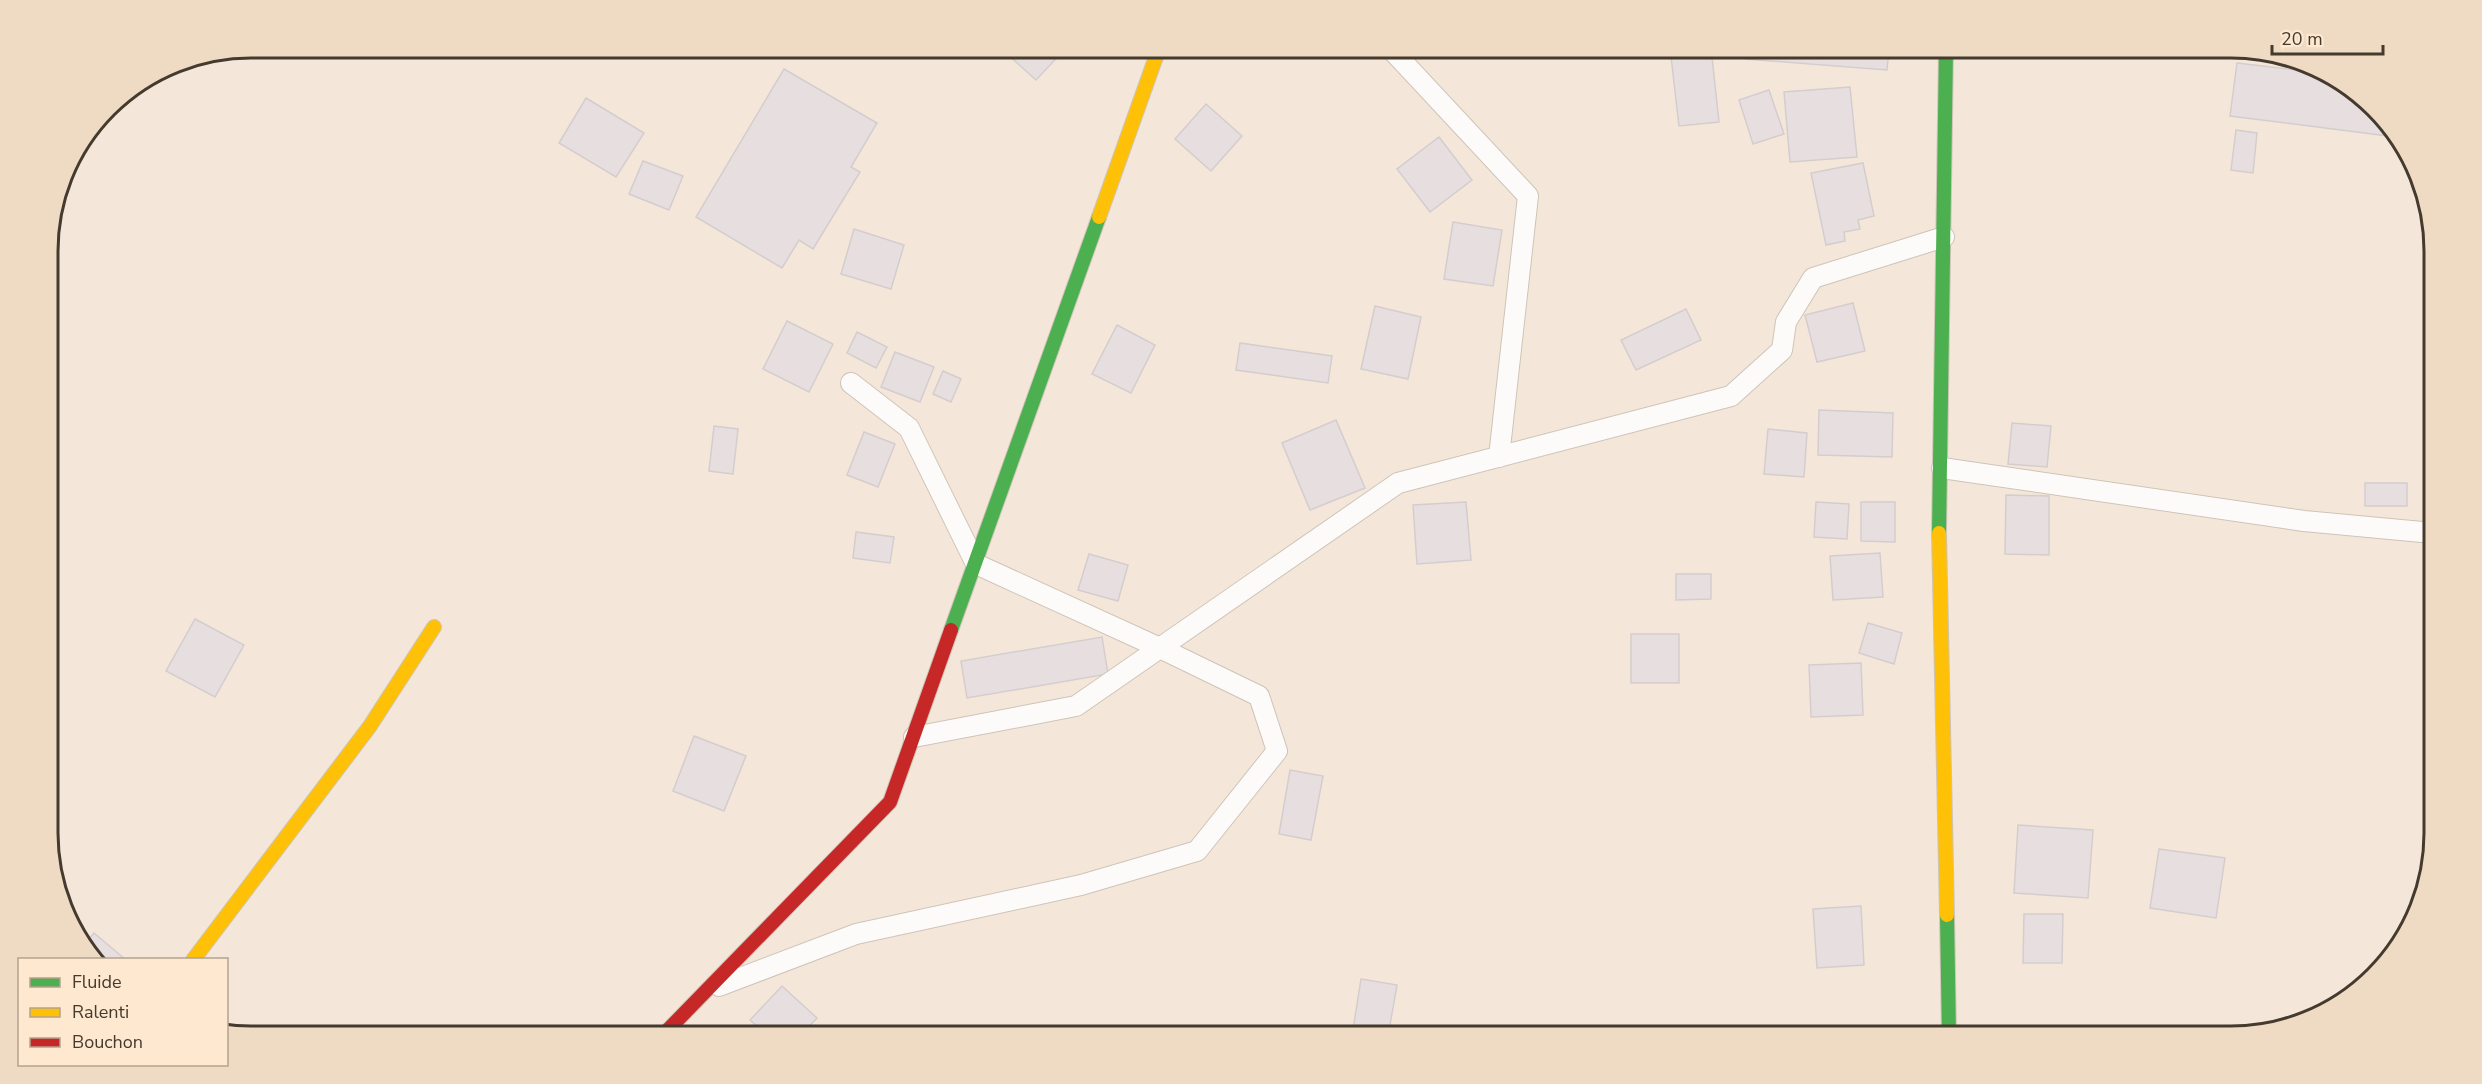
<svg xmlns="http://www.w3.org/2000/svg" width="2482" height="1084" font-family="'Nunito Sans',sans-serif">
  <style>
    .building { fill: #e7dee0; stroke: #d5cdcd; stroke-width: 1.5 }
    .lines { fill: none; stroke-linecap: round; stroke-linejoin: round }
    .lane-casing { stroke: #cec4b8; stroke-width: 22 }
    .fast-casing { stroke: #cec4b8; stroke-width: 16 }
    .slow-casing { stroke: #cec4b8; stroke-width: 16 }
    .jam-casing { stroke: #cec4b8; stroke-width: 16 }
    .lane { stroke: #fdfbf9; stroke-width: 20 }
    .fast { stroke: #4caf50; stroke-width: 14 }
    .slow { stroke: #ffc107; stroke-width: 14 }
    .jam { stroke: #c62828; stroke-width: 14 }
    .rim { fill: none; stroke: #453a2e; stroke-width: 3 }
  </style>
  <rect width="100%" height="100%" fill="#f4e7da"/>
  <g class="building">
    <path d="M1009,48H1066L1036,80L1005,52Z"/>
    <path d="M1670,48H1711L1719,122L1679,126Z"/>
    <path d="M1747,48H1889L1887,70L1746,59Z"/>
    <path d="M2237,63L2321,73L2392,128L2396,137L2230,116Z"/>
    <path d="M784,69L877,123L851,167L860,172L813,249L799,240L782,268L696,217Z"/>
    <path d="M1850,87L1857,157L1790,162L1784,92Z"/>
    <path d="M1769,90L1784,134L1753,144L1739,100Z"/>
    <path d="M586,98L644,133L616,177L559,143Z"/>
    <path d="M1206,104L1242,136L1211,171L1175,139Z"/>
    <path d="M2236,130L2257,133L2253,173L2231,170Z"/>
    <path d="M1439,137L1472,180L1430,212L1397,169Z"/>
    <path d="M643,161L683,176L669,210L629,194Z"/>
    <path d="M1863,163L1874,216L1858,220L1860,229L1844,232L1845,241L1826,245L1811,173Z"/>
    <path d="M1453,222L1502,230L1493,286L1444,279Z"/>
    <path d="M854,229L904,245L891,289L841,274Z"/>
    <path d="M1853,303L1865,351L1817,362L1805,315Z"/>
    <path d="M1375,306L1421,317L1408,379L1361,369Z"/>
    <path d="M1686,309L1701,340L1636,370L1621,340Z"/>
    <path d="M787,321L833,344L809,392L763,369Z"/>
    <path d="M1117,325L1155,345L1131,393L1092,374Z"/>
    <path d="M857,332L887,347L876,368L847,353Z"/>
    <path d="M1240,343L1332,356L1328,383L1236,370Z"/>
    <path d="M895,352L934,367L920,402L881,387Z"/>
    <path d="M943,371L961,379L951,402L933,394Z"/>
    <path d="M1819,410L1893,413L1892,457L1818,455Z"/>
    <path d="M1336,420L1365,488L1310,510L1282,443Z"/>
    <path d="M2012,423L2051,426L2047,467L2008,464Z"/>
    <path d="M714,426L738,429L733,474L709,471Z"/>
    <path d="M1768,429L1807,433L1804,477L1764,474Z"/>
    <path d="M864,432L895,444L878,487L847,475Z"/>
    <rect x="2365" y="483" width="42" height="23"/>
    <path d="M2006,495L2049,496V555L2005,554Z"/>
    <path d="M1466,502L1471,560L1417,564L1413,505Z"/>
    <path d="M1816,502L1849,504L1847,539L1814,537Z"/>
    <path d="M1861,502H1895V542L1861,541Z"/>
    <path d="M856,532L894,537L890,563L853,558Z"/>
    <path d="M1880,553L1883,597L1833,600L1830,556Z"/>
    <path d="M1089,554L1128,565L1118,601L1078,590Z"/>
    <path d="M1676,574H1711V599L1676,600Z"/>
    <path d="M195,619L244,645L215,697L166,671Z"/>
    <path d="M1868,623L1902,633L1894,664L1859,653Z"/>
    <rect x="1631" y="634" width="48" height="49"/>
    <path d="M1102,637L1108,674L967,698L961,661Z"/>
    <path d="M1861,663L1863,715L1811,717L1809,665Z"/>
    <path d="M694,736L746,756L724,811L673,791Z"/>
    <path d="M1290,770L1323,776L1311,840L1279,834Z"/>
    <path d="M2018,825L2093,830L2088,898L2014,893Z"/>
    <path d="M2159,849L2225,858L2216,918L2150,908Z"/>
    <path d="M1861,906L1864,965L1817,968L1813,909Z"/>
    <path d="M2024,914H2063L2062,963H2023Z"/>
    <path d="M94,933L126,960H94L90,956L85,944Z"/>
    <path d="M1361,979L1397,985L1388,1036H1352Z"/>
    <path d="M782,986L817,1018L800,1036H768L750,1020Z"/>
    <path d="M414,1026L428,1036H407Z"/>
  </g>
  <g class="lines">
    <g class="lane-casing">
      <g id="lane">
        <path d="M1390,48L1528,196L1499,457"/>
        <path d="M1942,468L2304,521L2433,533"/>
        <path d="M914,737L1076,706L1398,483L1731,396L1782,350L1786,322L1813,278L1944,237"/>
        <path d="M719,986L856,934L1081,885L1197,851L1277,751L1259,696L1160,648L976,564L909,428L851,383"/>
      </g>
    </g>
    <g class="fast-casing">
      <g id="fast">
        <path d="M1939,533L1946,48"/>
        <path d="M951,630L1099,217"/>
        <path d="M1947,915L1949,1036"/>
      </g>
    </g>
    <g class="slow-casing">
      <g id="slow">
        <path d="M1099,217L1157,54L1163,48"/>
        <path d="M1939,533L1947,915"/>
        <path d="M193,960L370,726L434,627"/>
      </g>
    </g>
    <g class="jam-casing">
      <path id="jam" d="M662,1036L890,802L951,630"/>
    </g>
    <use href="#lane" class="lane"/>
    <use href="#fast" class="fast"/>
    <use href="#slow" class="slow"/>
    <use href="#jam" class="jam"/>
  </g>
  <path d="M0 0H2482V1084H0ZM251 58H2231A193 193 0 0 1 2424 251V833A193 193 0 0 1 2231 1026H251A193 193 0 0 1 58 833V251A193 193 0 0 1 251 58Z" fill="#efdac3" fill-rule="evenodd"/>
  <path class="rim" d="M251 58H2231A193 193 0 0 1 2424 251V833A193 193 0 0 1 2231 1026H251A193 193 0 0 1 58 833V251A193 193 0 0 1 251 58Z"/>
  <rect x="18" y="958" width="210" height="108" fill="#fee8d0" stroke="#b4a28f" stroke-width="1.5"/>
  <rect x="30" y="978" width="30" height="9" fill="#4caf50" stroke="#b4a28f" stroke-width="1.5"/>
  <text x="72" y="988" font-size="18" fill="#453a2e">Fluide</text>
  <rect x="30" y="1008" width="30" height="9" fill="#ffc107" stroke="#b4a28f" stroke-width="1.5"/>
  <text x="72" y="1018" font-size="18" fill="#453a2e">Ralenti</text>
  <rect x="30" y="1038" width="30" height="9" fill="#c62828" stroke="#b4a28f" stroke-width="1.5"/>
  <text x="72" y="1048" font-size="18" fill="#453a2e">Bouchon</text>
  <path d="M2272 45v9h111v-9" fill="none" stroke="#453a2e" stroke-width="3"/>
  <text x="2281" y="45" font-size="18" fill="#453a2e" stroke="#fee8d0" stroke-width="4.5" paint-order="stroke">20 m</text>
</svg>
